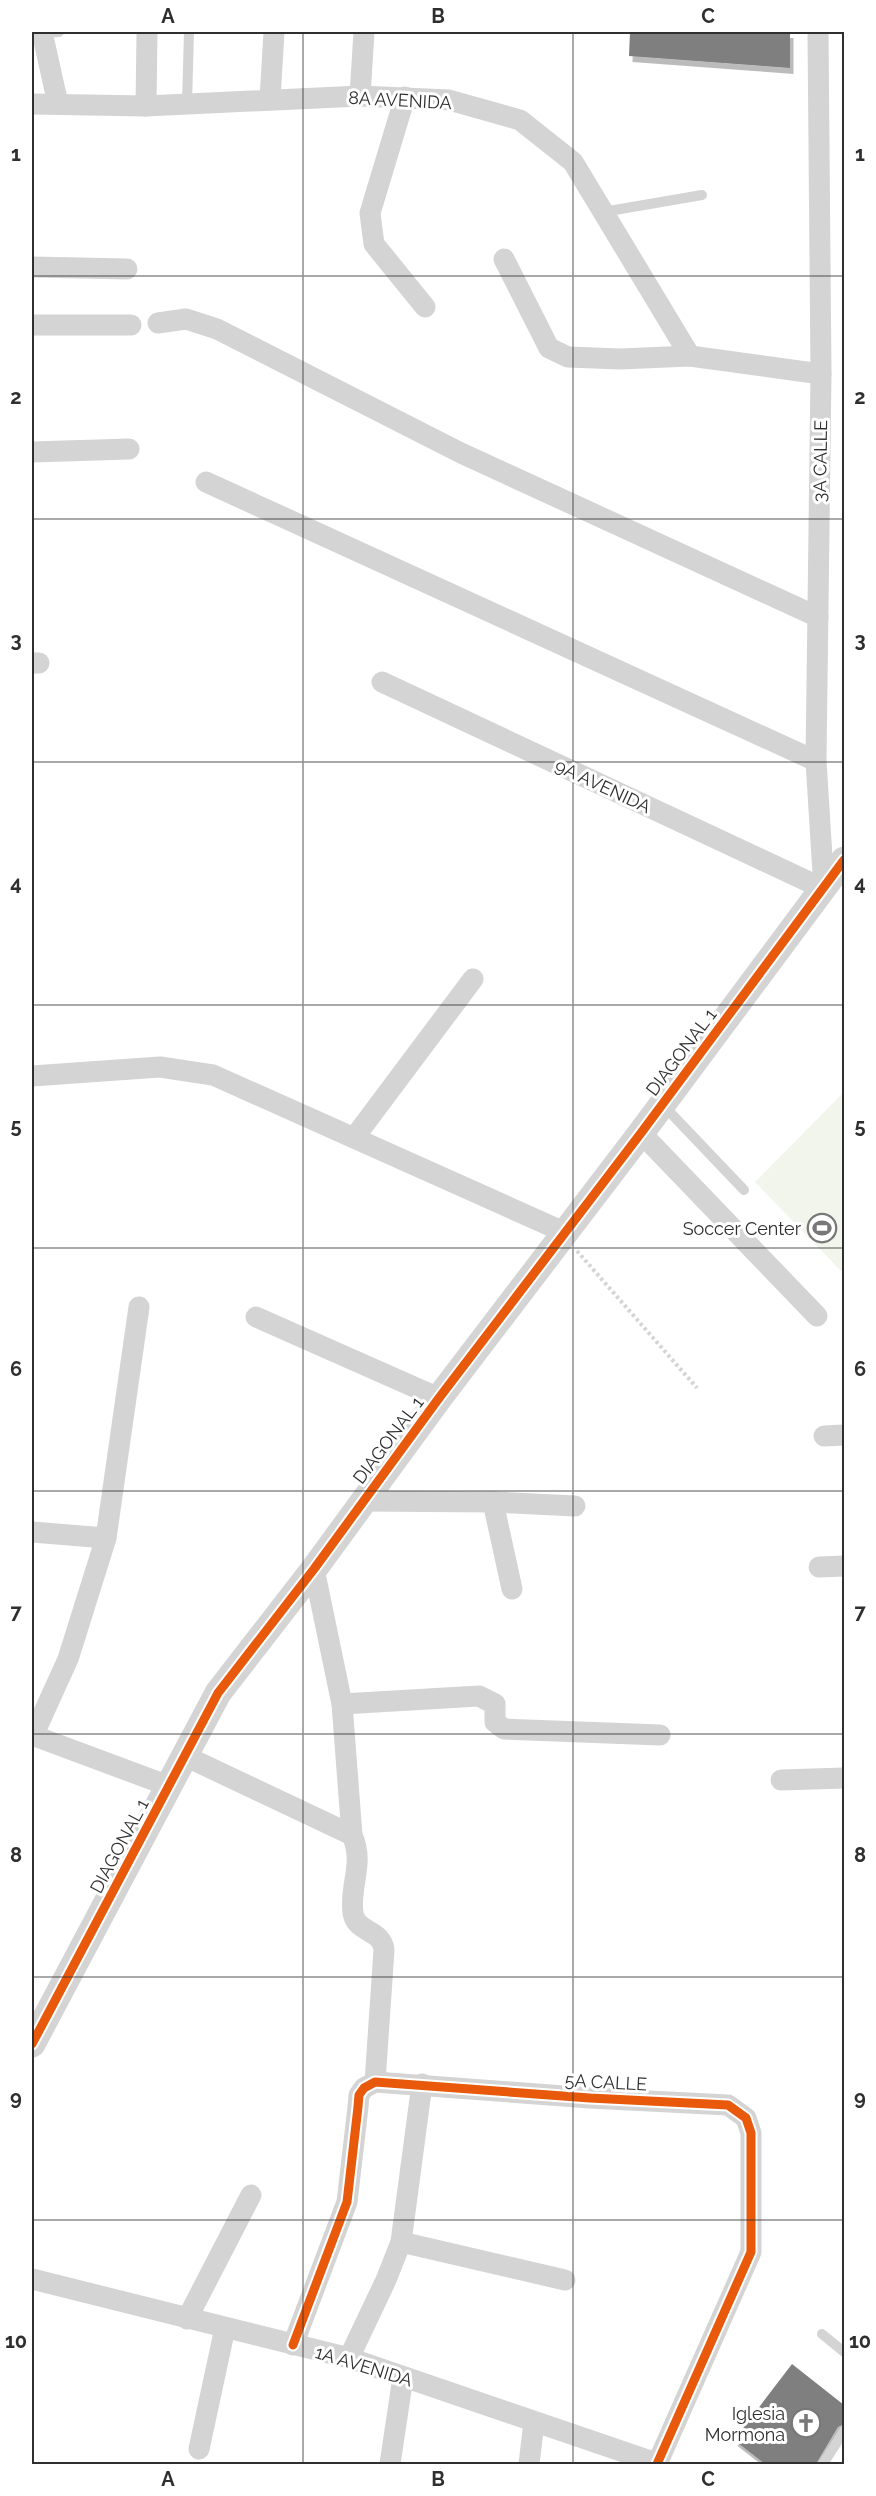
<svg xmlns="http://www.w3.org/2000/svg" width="876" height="2496" font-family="Raleway,sans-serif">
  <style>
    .green { fill: #f2f5ec }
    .building { fill: #7f7f7f; filter: url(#shadow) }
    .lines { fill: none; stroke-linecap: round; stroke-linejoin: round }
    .path { stroke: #d4d4d4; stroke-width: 4; stroke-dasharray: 3 3; stroke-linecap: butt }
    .service { stroke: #d4d4d4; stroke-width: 10 }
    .minor { stroke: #d4d4d4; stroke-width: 21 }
    .tertiary { stroke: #d4d4d4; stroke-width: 27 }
    .cycleway-casing { stroke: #fff; stroke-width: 13 }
    .cycleway { stroke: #e8590c; stroke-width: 9 }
    .grid { fill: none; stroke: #2f2f2f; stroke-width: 1.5; stroke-opacity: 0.55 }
    .labels { text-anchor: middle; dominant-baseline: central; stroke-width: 6; stroke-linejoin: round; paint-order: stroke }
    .street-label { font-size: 18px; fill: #2f2f2f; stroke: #fff }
    .poi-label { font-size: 18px; fill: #2f2f2f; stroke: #fff; text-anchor: end }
    .neatline { fill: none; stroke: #2f2f2f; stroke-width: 2 }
    .grid-label { font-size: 20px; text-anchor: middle; font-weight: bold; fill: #2f2f2f }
  </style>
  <defs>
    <filter id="shadow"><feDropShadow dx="3.5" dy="6" stdDeviation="0" flood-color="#0004"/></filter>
  </defs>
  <rect width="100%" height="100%" fill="#fff"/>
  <path class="green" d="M844,1092V1274L755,1182Z"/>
  <g class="building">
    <path d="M630,32H790V68L629,56Z"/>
    <path d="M792,2364L844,2405V2424L838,2427L816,2464H765L734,2440Z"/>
  </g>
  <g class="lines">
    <path class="path" d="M577,1251L697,1388"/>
    <g class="service">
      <path d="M42,33L59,32"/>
      <path d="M187,103L189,32"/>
      <path d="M603,212L702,195"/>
      <path d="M663,1105L744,1190"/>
      <path d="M822,2334L844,2352"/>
      <path d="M823,2464L844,2431"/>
    </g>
    <g class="minor">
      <path d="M42,32L58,104"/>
      <path d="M360,96L364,32"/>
      <path d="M405,97L370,213L374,244L425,307"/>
      <path d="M270,99L274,32"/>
      <path d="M32,104L146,106L360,96L449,100L520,120L573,162L690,356L821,374"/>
      <path d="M146,106L147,32"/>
      <path d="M504,259L549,348L568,357L620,359L690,356"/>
      <path d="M32,267L127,269"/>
      <path d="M158,323L186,319L217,329L461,453L818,617"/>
      <path d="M32,325H131"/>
      <path d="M32,452L129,449"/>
      <path d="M206,482L816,761"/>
      <path d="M32,663H39"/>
      <path d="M382,682L824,889L816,761L821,374L818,32"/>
      <path d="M32,1076L160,1067L213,1075L564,1232"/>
      <path d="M641,1133L817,1316"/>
      <path d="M354,1138L473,979"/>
      <path d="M256,1317L439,1398"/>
      <path d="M824,1436L844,1435"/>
      <path d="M363,1501L493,1502L512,1589"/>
      <path d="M493,1502L575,1506"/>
      <path d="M32,1532L106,1538"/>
      <path d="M819,1567L844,1566"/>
      <path d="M314,1569L342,1704L352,1835"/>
      <path d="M342,1704L479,1696L495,1704V1722L504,1729L660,1735"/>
      <path d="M32,1735L169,1786"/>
      <path d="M33,1736L68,1659L106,1538L139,1307"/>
      <path d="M185,1756L352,1835C365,1864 349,1885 353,1913C356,1933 382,1929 384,1950L375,2082"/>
      <path d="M781,1780L844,1778"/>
      <path d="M401,2242L565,2280"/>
      <path d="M32,2279L349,2358L659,2464"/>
      <path d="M187,2319L251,2195"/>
      <path d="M293,2345L347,2202L358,2107L359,2095L364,2088L375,2082L590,2098L728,2105L746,2118L751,2133V2252L657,2464"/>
      <path d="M349,2358L386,2280L401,2242L422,2084"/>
      <path d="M199,2449L225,2328"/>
      <path d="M390,2464L403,2377"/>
      <path d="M529,2464L534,2422"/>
    </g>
    <path class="tertiary" d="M32,2044L218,1693L314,1569L439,1398L641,1133L844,860"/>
    <g class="cycleway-casing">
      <g id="cycleway">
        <path d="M32,2044L218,1693L314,1569L439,1398L641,1133L844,860"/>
        <path d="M293,2345L347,2202L358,2107L359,2095L364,2088L375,2082L590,2098L728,2105L746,2118L751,2133V2252L657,2464H659"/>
      </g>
    </g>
    <use href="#cycleway" class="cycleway"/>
  </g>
  <path class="grid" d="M303,32V2464M573,32V2464M32,276H844M32,519H844M32,762H844M32,1005H844M32,1248H844M32,1491H844M32,1734H844M32,1977H844M32,2220H844"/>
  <defs>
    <g id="stadium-ring" transform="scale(1.5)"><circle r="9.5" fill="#fff" stroke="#787878" stroke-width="1.5"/><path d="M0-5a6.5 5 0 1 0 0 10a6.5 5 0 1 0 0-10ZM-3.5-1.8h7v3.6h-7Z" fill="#787878"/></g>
    <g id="church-ring" transform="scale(1.5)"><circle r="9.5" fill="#fff" stroke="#787878" stroke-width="1.5"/><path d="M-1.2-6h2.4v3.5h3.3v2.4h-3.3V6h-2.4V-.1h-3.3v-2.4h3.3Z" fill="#787878"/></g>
  </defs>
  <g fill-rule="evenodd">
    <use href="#stadium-ring" x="822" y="1228"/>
    <use href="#church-ring" x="806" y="2423"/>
  </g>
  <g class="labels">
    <g class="street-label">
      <text transform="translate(400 100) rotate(3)">8A AVENIDA</text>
      <text transform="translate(820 461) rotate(-89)">3A CALLE</text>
      <text transform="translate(603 786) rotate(25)">9A AVENIDA</text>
      <text transform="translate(681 1052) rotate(-53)">DIAGONAL 1</text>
      <text transform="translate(388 1440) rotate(-53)">DIAGONAL 1</text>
      <text transform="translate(119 1846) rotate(-62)">DIAGONAL 1</text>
      <text transform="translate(606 2082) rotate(3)">5A CALLE</text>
      <text transform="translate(364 2366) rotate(17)">1A AVENIDA</text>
    </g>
    <g class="poi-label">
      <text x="801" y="1228">Soccer Center</text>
      <text x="785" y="2413">Iglesia<tspan x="785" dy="21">Mormona</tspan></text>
    </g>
  </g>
  <rect width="876" height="2496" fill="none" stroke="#ffffff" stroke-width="66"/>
  <rect x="33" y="33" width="810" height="2430" class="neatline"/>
  <g class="grid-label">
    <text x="168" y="23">A</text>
    <text x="438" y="23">B</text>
    <text x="708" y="23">C</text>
    <text x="16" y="161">1</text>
    <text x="860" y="161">1</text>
    <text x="16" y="404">2</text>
    <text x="860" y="404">2</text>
    <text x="16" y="647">3</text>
    <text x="860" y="647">3</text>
    <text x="16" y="890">4</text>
    <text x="860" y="890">4</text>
    <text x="16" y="1133">5</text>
    <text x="860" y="1133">5</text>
    <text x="16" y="1376">6</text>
    <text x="860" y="1376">6</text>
    <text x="16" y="1619">7</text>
    <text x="860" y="1619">7</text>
    <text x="16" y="1862">8</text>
    <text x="860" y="1862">8</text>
    <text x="16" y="2105">9</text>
    <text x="860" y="2105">9</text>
    <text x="16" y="2348">10</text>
    <text x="860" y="2348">10</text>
    <text x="168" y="2486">A</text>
    <text x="438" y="2486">B</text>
    <text x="708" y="2486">C</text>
  </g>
</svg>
